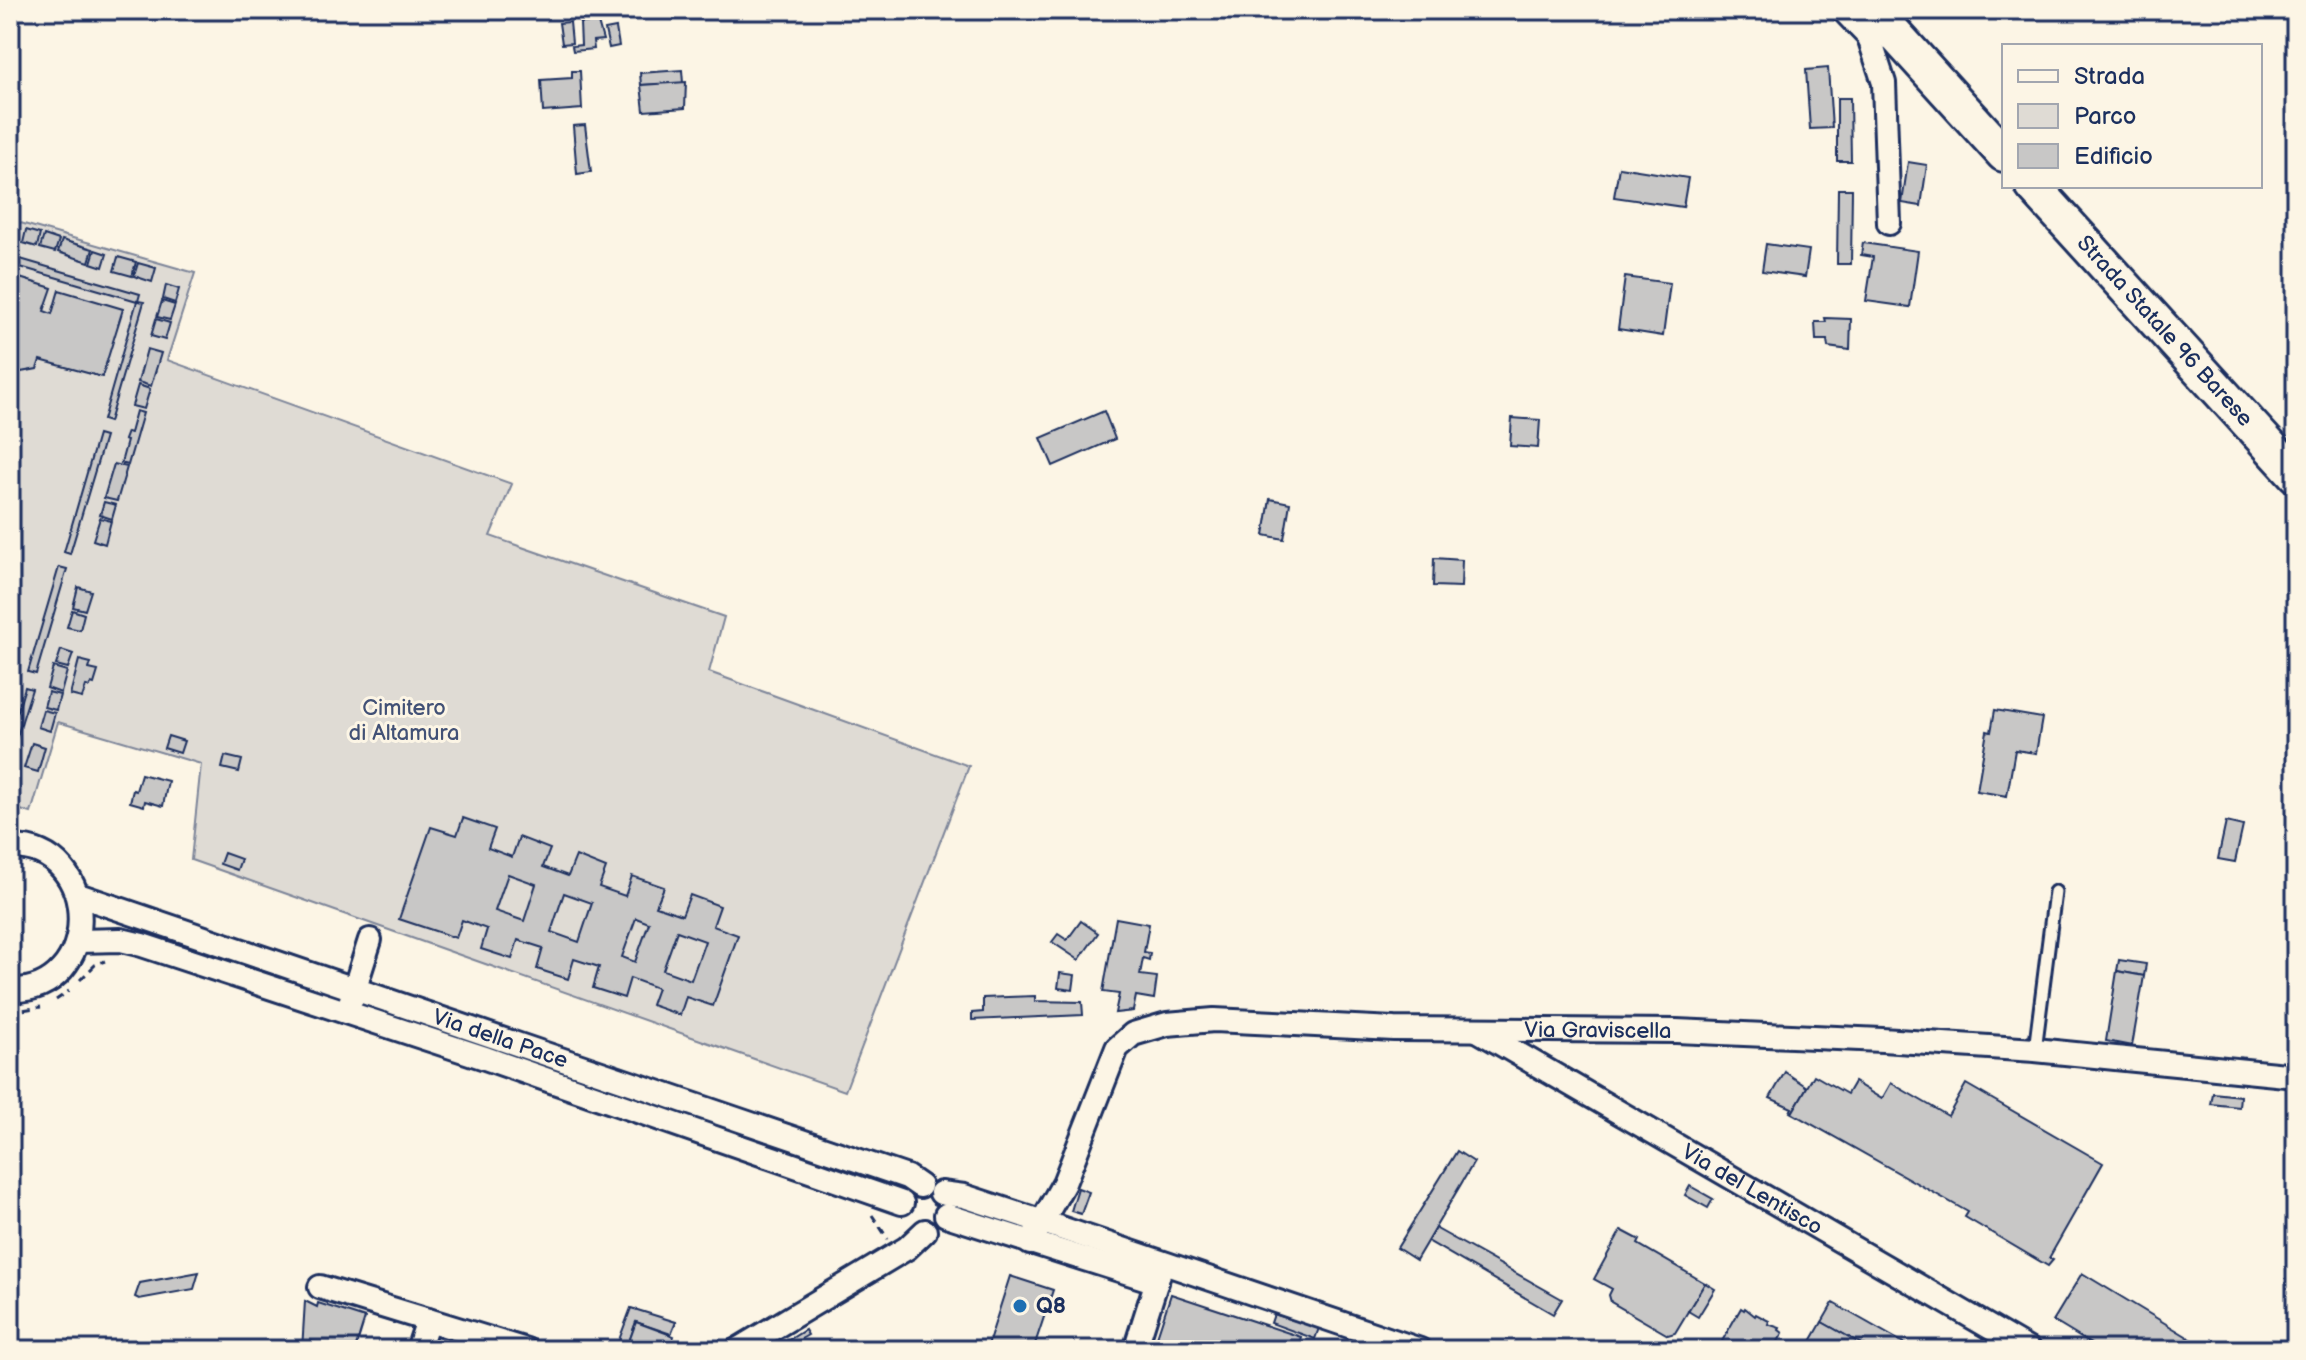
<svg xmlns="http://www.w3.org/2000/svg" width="2306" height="1360" font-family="'Balsamiq Sans',sans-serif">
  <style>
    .green { fill: #dfdbd4; stroke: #7d8599; stroke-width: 2 }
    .building { fill: #c8c7c6; stroke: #1b2f5e; stroke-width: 2; fill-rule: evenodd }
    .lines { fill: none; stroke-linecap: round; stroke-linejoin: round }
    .lane-casing { stroke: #1b2f5e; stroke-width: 17 }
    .street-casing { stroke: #1b2f5e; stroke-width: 28 }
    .primary-casing { stroke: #1b2f5e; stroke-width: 40 }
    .path { stroke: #1b2f5e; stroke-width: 3; stroke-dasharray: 8 6; stroke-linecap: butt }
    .lane { stroke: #fcf5e5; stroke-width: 11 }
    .street { stroke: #fcf5e5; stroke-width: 22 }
    .primary { stroke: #fcf5e5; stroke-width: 34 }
    .poi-dot { fill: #1f6fb2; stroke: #fcf5e5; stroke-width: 3 }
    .labels { text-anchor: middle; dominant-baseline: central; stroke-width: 6; stroke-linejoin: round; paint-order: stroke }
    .street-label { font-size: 22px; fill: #1b2f5e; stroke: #fcf5e5 }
    .park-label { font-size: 22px; fill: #425176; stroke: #fcf5e5 }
    .poi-label { font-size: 22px; font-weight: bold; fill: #1b2f5e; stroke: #fcf5e5; text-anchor: start }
  </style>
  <rect width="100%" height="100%" fill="#fcf5e5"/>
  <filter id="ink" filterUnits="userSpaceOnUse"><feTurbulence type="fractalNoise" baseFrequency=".0125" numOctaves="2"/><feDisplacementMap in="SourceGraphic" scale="16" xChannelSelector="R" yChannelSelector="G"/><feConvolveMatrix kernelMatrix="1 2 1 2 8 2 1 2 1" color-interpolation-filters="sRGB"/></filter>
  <g filter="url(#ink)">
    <path class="green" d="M10,220L195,273L167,360L512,484L490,536L724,617L709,672L969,766L845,1091L191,860L201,764L58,722L31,813L10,807Z"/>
    <g class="building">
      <path d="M591,19H597L603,40L593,41L594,49L573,51L572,46L581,45L580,23L591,22Z"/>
      <path d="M570,22L572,43L562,44L559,23Z"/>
      <path d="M616,28L619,46L609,48L605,30Z"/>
      <path d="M1828,68L1832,128L1810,129L1806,70Z"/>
      <path d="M682,70L683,83L641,85L640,73Z"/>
      <path d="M572,71H580L582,109L543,112L541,80L572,78Z"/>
      <path d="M686,82L685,108L644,111L641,85Z"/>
      <path d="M1837,98H1850L1851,161H1837Z"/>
      <path d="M585,125L591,172L577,174L573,126Z"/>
      <path d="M1908,162L1927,165L1921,206L1902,203Z"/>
      <path d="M1619,167L1688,178L1683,207L1614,197Z"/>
      <path d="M1838,189H1852L1851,264H1837Z"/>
      <path d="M26,230L40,234L37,247L23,243Z"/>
      <path d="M44,235L59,240L55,252L40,248Z"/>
      <path d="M62,240L93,249L89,262L58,252Z"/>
      <path d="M1863,243L1918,251L1910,307L1866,301L1873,257L1861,255Z"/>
      <path d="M1766,244L1809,250L1805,277L1762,271Z"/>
      <path d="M95,250L107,254L103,267L91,263Z"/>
      <path d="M10,256L140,294L138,301L144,302L109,422L103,420L137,301L10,264Z"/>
      <path d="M118,257L136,262L132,276L114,271Z"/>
      <path d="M138,263L156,268L152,282L134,276Z"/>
      <path d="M10,275L52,288L44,311L52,314L59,290L123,309L102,377L40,360L37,369L10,374Z"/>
      <path d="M1625,277L1670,283L1663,336L1618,329Z"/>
      <path d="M166,285L179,289L175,303L163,299Z"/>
      <path d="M162,301L175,305L170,320L157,317Z"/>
      <path d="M1825,318L1851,319L1850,350L1828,347L1827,340H1816L1815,322H1826Z"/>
      <path d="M156,319L170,323L165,340L151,336Z"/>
      <path d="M147,349L161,353L151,386L138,382Z"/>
      <path d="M138,385L150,389L144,409L132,406Z"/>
      <path d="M136,411L143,413L128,465L121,463L127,441L124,440L127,432L130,433Z"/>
      <path d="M1104,411L1115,439L1053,466L1041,438Z"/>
      <path d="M1512,418L1540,420L1538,448L1510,446Z"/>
      <path d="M98,435L105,437L70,554L64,552Z"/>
      <path d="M114,464L127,467L117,501L104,498Z"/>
      <path d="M1270,499L1290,503L1284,539L1264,535Z"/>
      <path d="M104,502L116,505L112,519L100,515Z"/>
      <path d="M100,518L111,521L105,544L93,540Z"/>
      <path d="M1434,558L1462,560L1461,587L1433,586Z"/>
      <path d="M59,567L67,569L36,674L28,672Z"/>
      <path d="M78,587L91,591L85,610L73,607Z"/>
      <path d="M72,610L84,614L80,630L67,627Z"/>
      <path d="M61,650L73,654L68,668L56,665Z"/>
      <path d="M79,660L91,663L89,669L98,671L94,684L91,683L90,687L86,686L82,698L70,695Z"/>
      <path d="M53,667L67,671L61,693L47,688Z"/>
      <path d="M25,687L32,689L10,759V736Z"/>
      <path d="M48,692L60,695L56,710L44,707Z"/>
      <path d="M43,710L55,713L50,731L38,727Z"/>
      <path d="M1995,710L2042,718L2036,753L2015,750L2007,796L1977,791L1987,731L1991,732Z"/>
      <path d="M168,736L184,741L180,753L164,748Z"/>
      <path d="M32,743L45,747L38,772L24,768Z"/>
      <path d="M225,756L242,760L239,772L222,768Z"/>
      <path d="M141,774L168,781L163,806L145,801L144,806L130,802L133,790L136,791Z"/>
      <path d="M463,818L495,829L488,848L512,857L519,837L550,849L543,867L568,876L576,856L606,868L599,887L625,896L632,876L664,887L656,906L682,915L690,895L720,906L713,926L738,935L713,1006L686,997L680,1015L651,1005L657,988L630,978L624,998L593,988L599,967L574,959L568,979L537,969L543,948L518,940L512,959L481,949L487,929L462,920L456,938L399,919L431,827L457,835ZM508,874L536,884L524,921L495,911ZM564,893L592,903L579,942L551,932ZM636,918L649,923L635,962L622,957ZM677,931L705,941L691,980L663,970Z"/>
      <path d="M2226,822L2243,826L2235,862L2218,859Z"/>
      <path d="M224,853L241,859L237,870L220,864Z"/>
      <path d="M1116,918L1149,924L1144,952L1150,953L1149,960L1143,958L1140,975L1157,977L1154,999L1136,996L1133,1011L1115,1013L1119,994L1103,992Z"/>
      <path d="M1081,921L1098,933L1079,960L1052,942L1058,934L1067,940Z"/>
      <path d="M2119,960L2146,964L2144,976L2117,971Z"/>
      <path d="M2117,971L2144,976L2132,1046L2106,1041Z"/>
      <path d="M1060,973L1075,975L1073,990L1058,988Z"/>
      <path d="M1035,996V1001L1082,1002L1083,1015L972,1020V1013L983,1012V998Z"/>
      <path d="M1785,1072L1807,1087L1792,1113L1790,1112L1792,1108L1770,1098Z"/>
      <path d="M1814,1075L1847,1094L1854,1082L1882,1099L1891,1083L1948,1116L1966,1084L2103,1163L2049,1258L2053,1260L2048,1266L1965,1217L1968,1212L1792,1113Z"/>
      <path d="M2213,1093L2240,1096L2239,1107L2211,1104Z"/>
      <path d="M1457,1151L1474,1162L1416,1260L1397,1248Z"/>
      <path d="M1690,1186L1713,1199L1708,1208L1685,1195Z"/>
      <path d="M1078,1188L1089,1192L1081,1214L1071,1211Z"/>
      <path d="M1435,1228L1562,1299L1553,1314L1428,1241Z"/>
      <path d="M1621,1230L1640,1240L1638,1244L1705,1283L1675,1333L1668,1335L1611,1302L1609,1295L1612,1289L1594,1279Z"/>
      <path d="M199,1272L194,1289L139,1299L135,1297L140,1283Z"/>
      <path d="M2082,1273L2191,1339L2185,1350H2101L2053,1321Z"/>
      <path d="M1010,1276L1053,1290L1033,1350H995L987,1348Z"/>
      <path d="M1705,1283L1715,1289L1698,1317L1688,1311Z"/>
      <path d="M1171,1294L1301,1337L1297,1350H1166L1154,1346Z"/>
      <path d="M305,1301L317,1307L318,1303L365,1318L355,1350H340L311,1341L310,1350H302Z"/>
      <path d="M1833,1303L1916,1350H1872L1822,1322Z"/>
      <path d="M631,1308L676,1322L671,1334L636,1322L626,1350L616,1348Z"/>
      <path d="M1741,1308L1744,1310L1745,1308L1755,1316L1756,1314L1769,1321L1768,1324L1780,1328L1779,1330L1783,1333L1773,1350H1717Z"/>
      <path d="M1274,1314L1319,1328L1315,1339L1271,1323Z"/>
      <path d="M636,1322L674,1336L669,1350H626Z"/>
      <path d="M1822,1322L1872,1350H1806Z"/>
      <path d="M805,1330L808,1335L782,1350L779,1346Z"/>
    </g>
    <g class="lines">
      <g class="lane-casing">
        <path id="lane" d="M2035,1050L2055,892"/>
      </g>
      <g class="street-casing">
        <g id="street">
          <path d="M1843,10L1869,37L1884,83L1889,223"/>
          <path d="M10,847C104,845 102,994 10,990"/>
          <path id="s1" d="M78,895L907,1177L920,1186"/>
          <path d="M78,941L121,940L142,945L485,1058L902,1203"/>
          <path d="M350,1003L370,940"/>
          <path id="s2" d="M1477,1030L2029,1350"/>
          <path d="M941,1193L964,1196L1043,1222L1420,1350"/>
          <path d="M946,1215L1157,1282"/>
          <path id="s3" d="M1030,1243L1064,1183L1117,1048L1133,1034L1167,1024L1214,1020L1394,1029L1676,1031L1882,1040L2035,1050L2296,1076"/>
          <path d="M320,1287L526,1350"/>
          <path d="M418,1350L428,1320"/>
          <path d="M737,1350L907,1248L925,1231"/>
          <path d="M1135,1350L1160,1271"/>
        </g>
      </g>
      <g class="primary-casing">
        <g id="primary">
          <path d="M1873,10L2004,154"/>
          <path id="s4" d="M2033,186L2296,475"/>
        </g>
      </g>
      <g class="path">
        <path d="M80,980L95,965L105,961"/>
        <path d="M56,1000L69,991"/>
        <path d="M10,1012L41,1007"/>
        <path d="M872,1215L888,1239"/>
      </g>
      <use href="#lane" class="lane"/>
      <use href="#street" class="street"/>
      <use href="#primary" class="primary"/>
    </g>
  </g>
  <circle class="poi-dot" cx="1020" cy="1306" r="8"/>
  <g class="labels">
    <g class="street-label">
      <text stroke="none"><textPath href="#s4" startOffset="196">Strada Statale 96 Barese</textPath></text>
      <text stroke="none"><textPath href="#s3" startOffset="702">Via Graviscella</textPath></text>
      <text stroke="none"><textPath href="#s1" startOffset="446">Via della Pace</textPath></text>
      <text stroke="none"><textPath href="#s2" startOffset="318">Via del Lentisco</textPath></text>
    </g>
    <g class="park-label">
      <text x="404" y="708">Cimitero<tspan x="404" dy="25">di Altamura</tspan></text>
    </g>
    <g class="poi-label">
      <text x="1036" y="1306">Q8</text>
    </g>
  </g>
  <rect width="2306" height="1360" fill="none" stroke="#fcf5e5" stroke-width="40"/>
  <rect x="20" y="20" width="2266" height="1320" fill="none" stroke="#1b2f5e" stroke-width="3" filter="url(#ink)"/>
  <rect x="2002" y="44" width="260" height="144" fill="#fcf5e5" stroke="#a2a6af" stroke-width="2"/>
  <rect x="2018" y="70" width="40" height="12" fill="#fcf5e5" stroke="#a2a6af" stroke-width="2"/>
  <text x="2074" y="84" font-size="24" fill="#1b2f5e">Strada</text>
  <rect x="2018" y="104" width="40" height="24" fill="#dfdbd4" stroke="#a2a6af" stroke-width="2"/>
  <text x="2074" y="124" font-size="24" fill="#1b2f5e">Parco</text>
  <rect x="2018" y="144" width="40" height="24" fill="#c8c7c6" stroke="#a2a6af" stroke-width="2"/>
  <text x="2074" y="164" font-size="24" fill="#1b2f5e">Edificio</text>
</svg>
